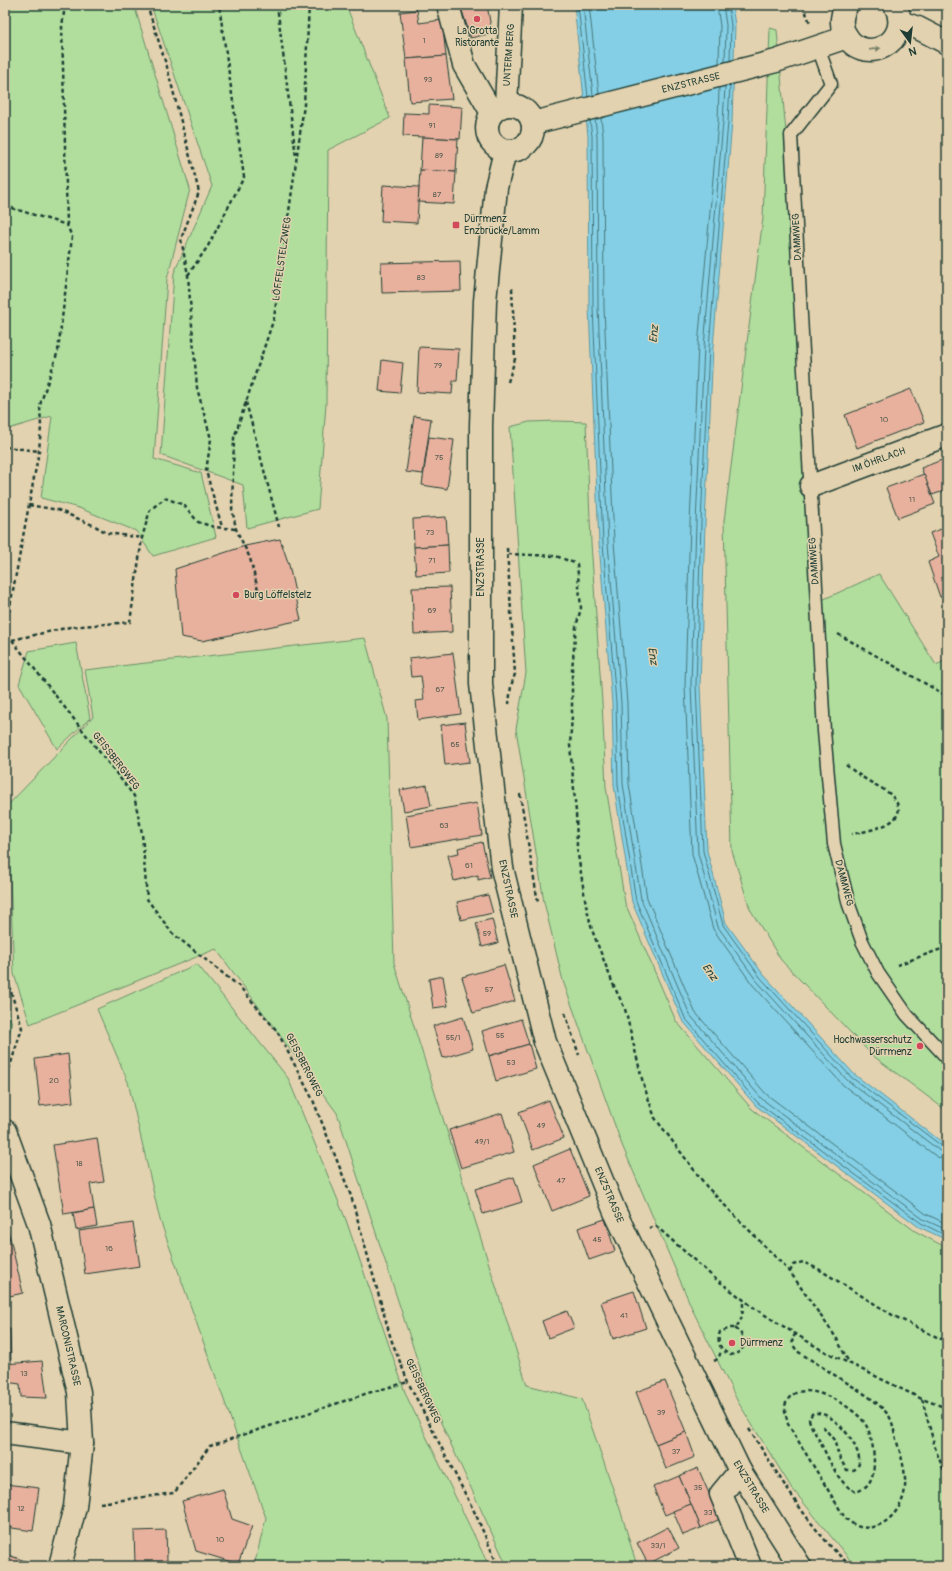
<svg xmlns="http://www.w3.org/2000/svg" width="952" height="1571" font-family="Pangolin,sans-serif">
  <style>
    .green { fill: #b1de9d; stroke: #688e68 }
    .water { fill: #84cfe5; stroke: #5c959e }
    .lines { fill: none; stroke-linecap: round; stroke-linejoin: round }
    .shore { stroke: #47777b; stroke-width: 1 }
    .building { fill: #e8b19d; stroke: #1f3d34 }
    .service-casing { stroke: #1f3d34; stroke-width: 15 }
    .minor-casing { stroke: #1f3d34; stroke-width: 25 }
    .tertiary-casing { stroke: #1f3d34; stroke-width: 25 }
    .secondary-casing { stroke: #1f3d34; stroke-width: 25 }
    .path { stroke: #1f3d34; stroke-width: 2.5; stroke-dasharray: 4 3; stroke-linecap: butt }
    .service { stroke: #e3d2af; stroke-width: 12 }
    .minor { stroke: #e3d2af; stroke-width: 22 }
    .tertiary { stroke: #e3d2af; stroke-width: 22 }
    .secondary { stroke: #e3d2af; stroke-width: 22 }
    .oneway { fill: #77806b }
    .poi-dot { fill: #d1495b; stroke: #e3d2af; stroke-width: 1.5 }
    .labels { text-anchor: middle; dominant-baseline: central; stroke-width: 3; stroke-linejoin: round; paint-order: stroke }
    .number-label { font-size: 8px; fill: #515a4e }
    .poi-label { font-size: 10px; fill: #1f3d34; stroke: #e3d2af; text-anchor: start }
    .street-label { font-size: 10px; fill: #1f3d34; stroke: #e3d2af }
    .water-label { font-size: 11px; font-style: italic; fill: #24443d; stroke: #e3d2af }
  </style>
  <rect width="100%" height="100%" fill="#e3d2af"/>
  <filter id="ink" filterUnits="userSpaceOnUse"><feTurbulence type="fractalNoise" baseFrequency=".025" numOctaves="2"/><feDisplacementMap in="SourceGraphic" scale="8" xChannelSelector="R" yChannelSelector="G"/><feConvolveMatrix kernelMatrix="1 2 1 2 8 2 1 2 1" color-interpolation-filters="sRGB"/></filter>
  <g filter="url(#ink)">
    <g class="green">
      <path d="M5,5H134L190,189L167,279L154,459L201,473L216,537L153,556L136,531L79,508L41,498L52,416L5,430Z"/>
      <path d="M151,5H346L390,118L328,150L326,404L318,509L247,528L243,485L161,455L174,273L212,186Z"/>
      <path d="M770,28L777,30L786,133L808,507L819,509L820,601L879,574L936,665L947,660V1111L872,1055L781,960L750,909L732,851L724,521L763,218Z"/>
      <path d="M557,421L586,422L591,543L602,702L606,787L625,903L676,1021L752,1109L915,1231L947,1248V1566H856L850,1560L791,1487L738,1402L694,1313L622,1145L563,981L544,902L516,729L526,673L510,427L529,422Z"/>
      <path d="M365,638L387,719L394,963L527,1385L582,1399L620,1509L637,1566H507L430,1399L337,1113L216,949L30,1024L14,974L7,806L93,717L85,670Z"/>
      <path d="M76,643L90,718L57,749L19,684L29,651Z"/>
      <path d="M197,964L288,1078L346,1220L406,1395L489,1566H254L266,1518L160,1220L128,1082L97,1009Z"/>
      <path d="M5,1000L12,1024L5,1050Z"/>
    </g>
    <path class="water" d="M574,5H732L735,25L732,122L713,347L705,523L700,685L707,851L726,923L763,974L854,1074L947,1146V1240L919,1227L756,1106L682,1020L632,902L614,785L612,703L599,543L589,307L588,136Z"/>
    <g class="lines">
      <g class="shore">
        <path d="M578,5L588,97"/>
        <path d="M583,5L593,95"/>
        <path d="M589,5L599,94"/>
        <path d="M717,5L720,26L719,63"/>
        <path d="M723,5L726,25L725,62"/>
        <path d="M728,5L731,25L730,60"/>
        <path d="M730,85L728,122L709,347L701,523L696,685L703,851L723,925L760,977L851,1077L943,1147L947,1148"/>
        <path d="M725,87L723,122L704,347L696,523L691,685L698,853L718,927L756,980L847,1080L940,1151L947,1153"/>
        <path d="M719,88L718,122L698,346L690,523L685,685L692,854L713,929L752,984L843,1085L937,1157L947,1159"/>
        <path d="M601,118L603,136L604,307L614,542L627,703L629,784L647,898L695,1012L766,1094L926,1214L947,1224"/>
        <path d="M595,119L597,136L598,307L608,543L621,703L623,784L641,899L690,1015L762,1099L923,1219L947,1230"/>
        <path d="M590,121L592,136L593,307L603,543L616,703L618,785L636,901L685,1018L758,1103L921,1223L947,1236"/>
      </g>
    </g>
    <g class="building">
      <path d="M460,5H487L492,33L471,38Z"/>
      <path d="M417,10L419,23L442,20L446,56L406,59L400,12Z"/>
      <path d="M446,56L452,99L410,102L406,59Z"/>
      <path d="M429,105L462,107L460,139L403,136L404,113L429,114Z"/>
      <path d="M422,137L458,139L456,172L420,170Z"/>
      <path d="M420,170L456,172L454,204L418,202Z"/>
      <path d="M383,185L419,187L417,223L381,221Z"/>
      <path d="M460,261L461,291L382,293L381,263Z"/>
      <path d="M419,347L459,349L457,381H453L452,394L417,392Z"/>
      <path d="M382,360L403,363L400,393L379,391Z"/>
      <path d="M911,389L924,422L857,448L845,415Z"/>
      <path d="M414,416L431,419L423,474L406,472Z"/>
      <path d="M429,437L454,440L447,489L422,485Z"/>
      <path d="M947,458V490L932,495L921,468Z"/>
      <path d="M924,474L935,504L898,518L886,488Z"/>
      <path d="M446,517L448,545L414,547L413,519Z"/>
      <path d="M947,527V595L940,597L928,562L939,557L930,533Z"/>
      <path d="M280,539L289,565L301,620L202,641L181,637L175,569L245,546Z"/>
      <path d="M448,545L449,573L416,575L414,547Z"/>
      <path d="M450,587L452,632L414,634L412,588Z"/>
      <path d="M453,653L461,714L418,720L416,701L424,700L421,676L411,677L409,658Z"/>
      <path d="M465,722L470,762L445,765L441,725Z"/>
      <path d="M427,785L431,806L404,811L400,790Z"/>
      <path d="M477,803L482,835L411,847L406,815Z"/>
      <path d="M482,842L490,877L478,880V875L454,881L448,855L459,853L458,848Z"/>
      <path d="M488,895L493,913L461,920L457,902Z"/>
      <path d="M492,919L498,943L482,947L476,923Z"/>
      <path d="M504,965L515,1001L473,1013L462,977Z"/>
      <path d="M443,976L448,1006L433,1008L429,979Z"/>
      <path d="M463,1017L473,1049L443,1058L433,1026Z"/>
      <path d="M521,1019L529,1044L489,1056L482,1031Z"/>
      <path d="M529,1044L536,1069L496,1081L489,1056Z"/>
      <path d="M68,1054L73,1102L40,1106L35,1059Z"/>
      <path d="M549,1100L564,1138L533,1150L519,1112Z"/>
      <path d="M502,1113L514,1152L461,1168L449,1130Z"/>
      <path d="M97,1138L104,1182L90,1184L94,1209L64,1214L53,1145Z"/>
      <path d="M570,1149L589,1196L552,1211L534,1164Z"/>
      <path d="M514,1177L522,1202L483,1214L475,1189Z"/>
      <path d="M94,1209L97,1226L76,1230L73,1213Z"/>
      <path d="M605,1219L615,1251L589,1260L578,1228Z"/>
      <path d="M5,1221L10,1238L5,1239Z"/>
      <path d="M133,1223L140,1266L85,1274L79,1231Z"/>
      <path d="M10,1238L23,1293L5,1297V1239Z"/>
      <path d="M634,1291L646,1328L613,1339L601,1302Z"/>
      <path d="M567,1311L574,1328L548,1338L542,1321Z"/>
      <path d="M5,1329H10L11,1364H5Z"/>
      <path d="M42,1361L47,1398L21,1397L20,1384L5,1382V1364Z"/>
      <path d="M665,1381L686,1432L656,1444L636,1392Z"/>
      <path d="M686,1432L695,1457L666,1469L656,1444Z"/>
      <path d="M698,1468L720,1519L701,1528L679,1476Z"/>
      <path d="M679,1476L691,1504L665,1515L653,1487Z"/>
      <path d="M5,1484L39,1488L33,1531L5,1527Z"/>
      <path d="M223,1489L232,1519L252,1526L238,1564L196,1551L182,1501Z"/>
      <path d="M691,1504L701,1528L683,1535L673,1511Z"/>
      <path d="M668,1527L679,1548L648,1564L637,1543Z"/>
      <path d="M166,1530L167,1561L135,1563L134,1531Z"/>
      <path d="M5,1554L34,1564L33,1566H5Z"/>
    </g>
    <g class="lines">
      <g class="service-casing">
        <path id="service" d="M818,47L831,84L791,135L824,731L834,844L849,905L862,941L878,973L907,1015L947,1058"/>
      </g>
      <g class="minor-casing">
        <g id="minor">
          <path d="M448,5L464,65L492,113"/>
          <path d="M900,22L918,28L947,43"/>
          <path d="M811,486L947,435"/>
          <path d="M5,1131L39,1224L79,1392L82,1443L75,1507L60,1566"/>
          <path d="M5,1433L82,1443"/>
          <path d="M740,1471L721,1494L750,1566"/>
        </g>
      </g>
      <g class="tertiary-casing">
        <path id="tertiary" d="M506,105L511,5"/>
      </g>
      <g class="secondary-casing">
        <g id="secondary">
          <path d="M847,5C842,13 840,23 844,32C861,69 915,43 895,5"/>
          <circle cx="510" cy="128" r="23"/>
          <path d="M533,123L776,61L847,37"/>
          <path d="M505,151L496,188L485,301L481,426V684L502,868L545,1042L615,1212L740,1471L800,1566"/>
        </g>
      </g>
      <g class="path">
        <path d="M65,5L62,27L67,225"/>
        <path d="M147,5L167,67L199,192L181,239L188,275L197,388L211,439L206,471L222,527"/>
        <path d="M277,5L296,157"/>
        <path d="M803,5L810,23"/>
        <path d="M5,206L67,225L72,237L58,351L40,405L41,427L39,451L5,633"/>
        <path d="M188,275L208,246L244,177L219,5"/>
        <path d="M508,382L515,359L512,288"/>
        <path d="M246,402L279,527"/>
        <path d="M5,447L39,451"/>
        <path d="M29,505L58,510L95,526L107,533L142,538"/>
        <path d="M507,548L515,674L511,686L509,704"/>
        <path d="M508,554L556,556L577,564L581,608L576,627L572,669V716L570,745L576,812L577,848L586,905L592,930L613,984L625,1009L643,1083L655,1118L707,1187L790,1272L837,1339L849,1363"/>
        <path d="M258,590L250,558L236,529L232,508L234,438L274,318L304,105L309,5"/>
        <path d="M838,634L947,696"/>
        <path d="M5,639L12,640L134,796L142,833L147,899L172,933L240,987L277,1031L313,1100L351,1196L391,1339L408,1382L476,1515L498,1566"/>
        <path d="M12,640L70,627L130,622L142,538L150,510L165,498L184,505L198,522L214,527L236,529"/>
        <path d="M846,765C851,769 856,773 861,776C870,783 884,788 892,796C916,823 868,831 852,834"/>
        <path d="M520,794L538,903"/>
        <path d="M897,965L947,947"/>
        <path d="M5,972L22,1028L5,1082"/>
        <path d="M565,1013L579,1055"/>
        <path d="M649,1228L656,1226L712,1276L757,1310L820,1349L922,1399L947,1408"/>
        <path d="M790,1272L793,1265L803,1262L820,1270L894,1316L947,1342"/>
        <path d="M735,1328C744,1335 747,1343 740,1352L731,1355C721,1351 716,1343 720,1332L730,1328H735C743,1320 743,1311 743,1300"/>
        <path d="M796,1334L792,1338L793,1345L797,1351C813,1361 828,1371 844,1381C860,1391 878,1401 889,1416C893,1422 894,1432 896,1439C901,1455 906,1471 905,1487C904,1509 883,1532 860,1527C855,1526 849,1521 845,1518L788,1424C787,1418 783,1409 786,1403C799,1373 856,1407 866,1425C872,1436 874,1452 874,1464C873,1478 870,1487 856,1492C837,1483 830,1460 820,1442C816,1434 811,1428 809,1419L812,1414C832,1406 866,1452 858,1466C858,1467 854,1470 853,1470H847L840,1459L834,1440L822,1425"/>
        <path d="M714,1361C719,1359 720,1355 721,1350"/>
        <path d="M922,1399L936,1451L947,1478"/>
        <path d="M749,1429C779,1475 809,1530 851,1566"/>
        <path d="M100,1503L174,1493L210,1446L368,1393L408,1382"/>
      </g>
      <use href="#service" class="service"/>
      <use href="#minor" class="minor"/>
      <use href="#tertiary" class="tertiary"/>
      <use href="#secondary" class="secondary"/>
    </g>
    <defs><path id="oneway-solid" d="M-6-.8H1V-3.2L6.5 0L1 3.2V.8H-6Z"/></defs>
    <use class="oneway" href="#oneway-solid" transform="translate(875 49) rotate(-8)"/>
  </g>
  <g class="poi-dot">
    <circle cx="477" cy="19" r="4"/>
    <rect x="452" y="221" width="8" height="8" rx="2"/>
    <circle cx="236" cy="595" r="4"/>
    <circle cx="920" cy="1046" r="4"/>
    <circle cx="732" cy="1343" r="4"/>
  </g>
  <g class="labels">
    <g class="number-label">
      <text x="424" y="40">1</text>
      <text x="428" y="79">93</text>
      <text x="432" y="125">91</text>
      <text x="439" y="155">89</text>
      <text x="437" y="194">87</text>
      <text x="421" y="277">83</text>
      <text x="438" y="365">79</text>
      <text x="884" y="419">10</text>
      <text x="439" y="457">75</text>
      <text x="912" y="499">11</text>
      <text x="430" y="532">73</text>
      <text x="432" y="560">71</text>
      <text x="432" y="610">69</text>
      <text x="440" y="689">67</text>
      <text x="455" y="744">65</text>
      <text x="444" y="825">63</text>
      <text x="469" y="865">61</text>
      <text x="487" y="933">59</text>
      <text x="489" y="989">57</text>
      <text x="500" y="1035">55</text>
      <text x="453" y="1037">55/1</text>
      <text x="511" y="1062">53</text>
      <text x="54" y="1080">20</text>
      <text x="541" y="1125">49</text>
      <text x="482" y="1141">49/1</text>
      <text x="79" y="1163">18</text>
      <text x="561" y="1180">47</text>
      <text x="597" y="1239">45</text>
      <text x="109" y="1248">16</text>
      <text x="624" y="1315">41</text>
      <text x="24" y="1373">13</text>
      <text x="661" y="1412">39</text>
      <text x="676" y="1451">37</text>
      <text x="698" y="1487">35</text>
      <text x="21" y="1508">12</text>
      <text x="708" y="1512">33</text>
      <text x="220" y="1539">10</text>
      <text x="658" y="1545">33/1</text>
    </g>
    <g class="poi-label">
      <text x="477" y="31" text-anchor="middle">La Grotta<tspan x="477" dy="12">Ristorante</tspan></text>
      <text x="464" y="219">Dürrmenz<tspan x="464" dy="12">Enzbrücke/Lamm</tspan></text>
      <text x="244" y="595">Burg Löffelstelz</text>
      <text x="912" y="1040" text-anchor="end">Hochwasserschutz<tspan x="912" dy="12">Dürrmenz</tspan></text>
      <text x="740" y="1343">Dürrmenz</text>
    </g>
    <g class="street-label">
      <text transform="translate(509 55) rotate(-86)">UNTERM BERG</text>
      <text transform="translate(691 83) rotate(-14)">ENZSTRASSE</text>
      <text transform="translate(797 237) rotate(-93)">DAMMWEG</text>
      <text transform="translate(282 259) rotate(-82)">LÖFFELSTELZWEG</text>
      <text transform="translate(879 460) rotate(-20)">IM ÖHRLACH</text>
      <text transform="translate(814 561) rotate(-94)">DAMMWEG</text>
      <text transform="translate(481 567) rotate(-90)">ENZSTRASSE</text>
      <text transform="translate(116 761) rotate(52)">GEISSBERGWEG</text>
      <text transform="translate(844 883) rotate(75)">DAMMWEG</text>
      <text transform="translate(508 889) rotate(78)">ENZSTRASSE</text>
      <text transform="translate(304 1065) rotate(63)">GEISSBERGWEG</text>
      <text transform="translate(609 1195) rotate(67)">ENZSTRASSE</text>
      <text transform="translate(68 1346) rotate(77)">MARCONISTRASSE</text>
      <text transform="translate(423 1391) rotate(65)">GEISSBERGWEG</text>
      <text transform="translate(751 1487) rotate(59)">ENZSTRASSE</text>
    </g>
    <g class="water-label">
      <text transform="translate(654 334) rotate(-86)">Enz</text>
      <text transform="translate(653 656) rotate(82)">Enz</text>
      <text transform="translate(710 972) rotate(55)">Enz</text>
    </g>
  </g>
  <rect width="952" height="1571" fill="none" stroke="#e3d2af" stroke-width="20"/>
  <rect x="10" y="10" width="932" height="1551" fill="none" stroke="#1f3d34" stroke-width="1.5" filter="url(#ink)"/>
  <g transform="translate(910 42) rotate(165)" stroke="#e3d2af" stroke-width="3" paint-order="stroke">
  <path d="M0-3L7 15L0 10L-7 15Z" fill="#1f3d34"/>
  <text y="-6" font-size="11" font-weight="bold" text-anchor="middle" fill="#1f3d34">N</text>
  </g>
</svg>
